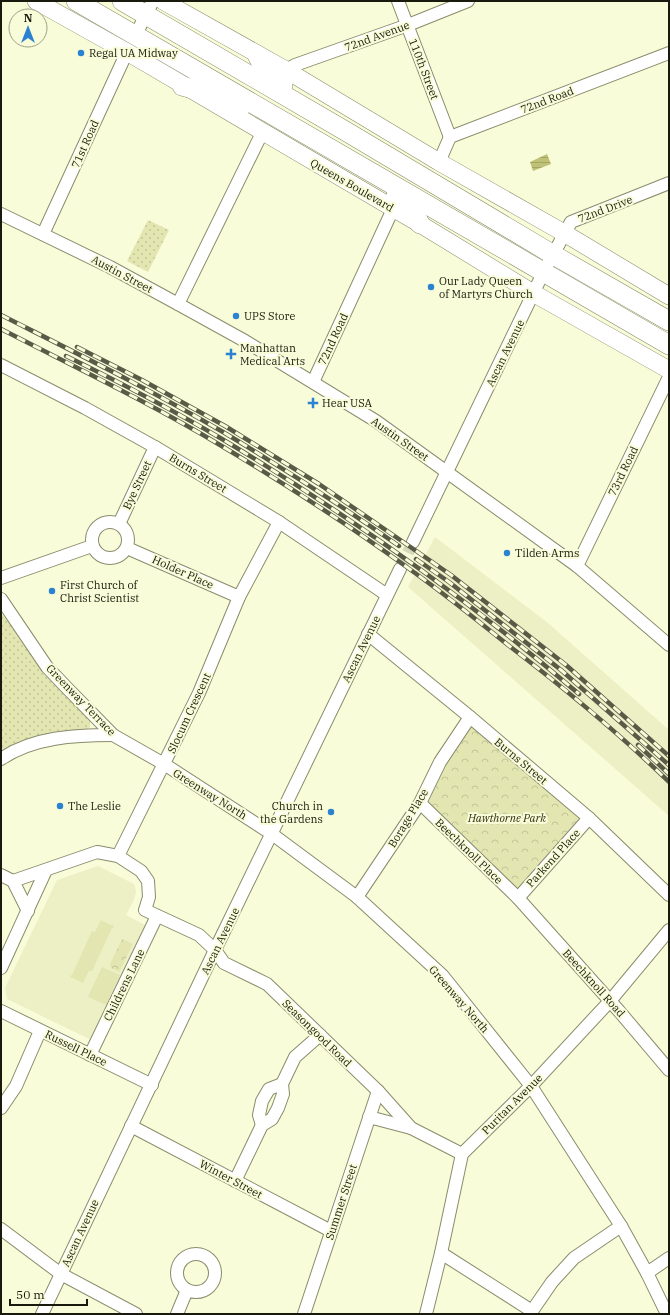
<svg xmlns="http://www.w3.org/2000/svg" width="670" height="1315" font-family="'IBM Plex Serif',serif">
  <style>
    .built { fill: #edf0c5 }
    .grass { fill: url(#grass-dots) }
    .park { fill: url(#park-crowns) }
    .pitch { fill: #e3e6b1 }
    .water { fill: url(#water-rules) }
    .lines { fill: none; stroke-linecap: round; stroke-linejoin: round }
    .street-tunnel { stroke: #d7daba; stroke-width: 12; stroke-dasharray: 12 6; stroke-linecap: butt }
    .street-casing { stroke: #8a8c6c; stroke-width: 14 }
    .secondary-casing { stroke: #8a8c6c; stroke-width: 18 }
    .primary-casing { stroke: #8a8c6c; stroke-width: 20 }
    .street { stroke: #fff; stroke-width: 12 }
    .secondary { stroke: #fff; stroke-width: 17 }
    .primary { stroke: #fff; stroke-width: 19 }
    .rail-casing { stroke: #595b47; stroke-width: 4.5 }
    .rail { stroke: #f9fcd8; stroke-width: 3; stroke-dasharray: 9; stroke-linecap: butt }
    .poi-dot { fill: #2b82d0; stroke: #f9fcd8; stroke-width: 1.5 }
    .labels { text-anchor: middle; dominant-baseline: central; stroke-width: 4; stroke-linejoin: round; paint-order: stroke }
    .street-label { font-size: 11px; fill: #191a0d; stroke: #f9fcd8 }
    .poi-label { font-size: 11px; fill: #191a0d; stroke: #f9fcd8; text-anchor: start }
    .park-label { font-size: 11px; font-style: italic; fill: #2f300f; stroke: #f9fcd8 }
  </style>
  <defs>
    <pattern id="grass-dots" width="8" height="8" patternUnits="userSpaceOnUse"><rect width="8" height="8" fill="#e3e6b1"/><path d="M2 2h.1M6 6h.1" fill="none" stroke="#c2c597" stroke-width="1.8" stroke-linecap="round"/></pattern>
    <pattern id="park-crowns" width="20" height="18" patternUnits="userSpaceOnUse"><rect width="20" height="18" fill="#e3e6b1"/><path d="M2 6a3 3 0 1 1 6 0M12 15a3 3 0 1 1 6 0" fill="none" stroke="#c2c597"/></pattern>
    <pattern id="water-rules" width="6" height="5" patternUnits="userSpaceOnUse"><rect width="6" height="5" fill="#bfc276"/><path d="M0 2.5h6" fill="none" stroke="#a4a665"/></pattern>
  </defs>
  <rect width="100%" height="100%" fill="#f9fcd8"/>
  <g class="built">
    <path d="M435,537L548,623L669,730V816L408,587Z"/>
    <path d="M98,866L134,884L136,891L134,900L126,915L147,926L91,1040L7,999L5,988L57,880Z"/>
  </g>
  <g class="grass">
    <path d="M148,220L169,230L148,272L127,261Z"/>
    <path d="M1,614L8,619L44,672L77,707L88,716L90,723V727L84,732L1,755Z"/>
  </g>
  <g class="park">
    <path d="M473,727L579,818L580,822L518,890L424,802L434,778L469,728Z"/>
    <path d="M122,939L133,944L119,972L111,968L110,964Z"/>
  </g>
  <g class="pitch">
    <path d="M101,920L111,925H113L114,927L112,928L92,971H89L83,983L73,978H71L70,976L72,975L92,931L95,932Z"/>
    <path d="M102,967L120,975L106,1005L88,997Z"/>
  </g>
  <path class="water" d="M547,154L551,164L533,171L530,162Z"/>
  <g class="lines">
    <path class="street-tunnel" d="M400,569L413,542"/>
    <g class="street-casing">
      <g id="street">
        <path d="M398,1L450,137"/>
        <path d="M135,36L153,1"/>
        <path d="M286,70L295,65L408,25L468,1"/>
        <path d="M439,162L450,137L669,53"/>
        <path d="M1,214L110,267L178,304L245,341L376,421L577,566L669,645"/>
        <path d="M43,234L127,52"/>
        <path d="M178,304L262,133"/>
        <path d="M1,365L85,408L155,447L279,522L387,595"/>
        <path d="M313,382L393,209"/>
        <circle cx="110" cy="540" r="18"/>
        <path d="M119,524L155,447"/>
        <path d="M413,542L544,271L571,222L669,183"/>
        <path d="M127,548L239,597"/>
        <path d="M577,566L669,377"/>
        <path d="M1,578L92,546"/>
        <path d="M1,599L47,667L68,689L113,735L164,764L272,834L357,897L443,976L531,1086L621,1226L647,1273L667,1314"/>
        <path d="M368,634L470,717L589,818L669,895"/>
        <path d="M1,759C33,737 75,735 113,735"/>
        <path d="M420,803L518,898L619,1011L669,1070"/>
        <path d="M118,856L199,693L239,597L279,522"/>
        <path d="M1,875L13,881L28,911"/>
        <path d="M13,881L97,852L118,856L141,871L148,881L149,897L145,910L199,935L215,950L224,963L267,984L378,1091L411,1128L462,1154"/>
        <path d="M357,897L420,803L440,762L470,717"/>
        <path d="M518,898L589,818"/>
        <path d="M1,968L46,870"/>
        <path d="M1,1011L152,1085"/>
        <path d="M90,1055L157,916"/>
        <path d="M1,1108L16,1086L40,1031"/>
        <path d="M369,1117L411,1128"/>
        <path d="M262,1125L259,1115L262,1101L269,1089L282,1084"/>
        <path d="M131,1126L331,1231"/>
        <path d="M235,1181L262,1125L272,1119L278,1108L283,1094L282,1084L295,1057L320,1035"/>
        <path d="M1,1229L61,1274L136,1314"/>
        <path d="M441,1253L532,1311"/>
        <circle cx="196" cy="1273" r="19"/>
        <path d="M647,1273L669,1258"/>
        <path d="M532,1311L552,1282L574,1258L621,1226"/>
        <path d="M42,1314L215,950L400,569"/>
        <path d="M177,1314L187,1290"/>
        <path d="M304,1314L378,1091"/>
        <path d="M426,1314L441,1253L462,1154L531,1086L610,1001L669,930"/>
      </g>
    </g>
    <g class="secondary-casing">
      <g id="secondary">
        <path d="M36,1L127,52L420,224L533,293L669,370"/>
        <path d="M163,1L286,70L439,162L564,233L669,296"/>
      </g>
    </g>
    <g class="primary-casing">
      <g id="primary">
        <path d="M76,1C273,117 472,229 669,345"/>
        <path d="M122,1L342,129L552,254L669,321"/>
        <path d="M257,55L267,74L283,85"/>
        <path d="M182,86L197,90L213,99H222L243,105"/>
        <path d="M396,195C408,205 414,210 420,224"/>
      </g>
    </g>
    <use href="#street" class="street"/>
    <use href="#secondary" class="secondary"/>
    <use href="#primary" class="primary"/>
    <g class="rail-casing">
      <g id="rail">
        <path d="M1,315C76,353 151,390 223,432C283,468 342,506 399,546"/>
        <path d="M1,329C75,367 150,403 220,445C287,485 352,527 415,573C447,596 477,620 508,645C564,688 619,733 669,782"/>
        <path d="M77,347L142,380L225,426L319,484L451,575L566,665L669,756"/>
        <path d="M66,356C119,382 171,409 222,439C347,514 468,599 579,694"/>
        <path d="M416,559L449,582L561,670L669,765"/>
        <path d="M638,745L669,774"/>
      </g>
    </g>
    <use href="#rail" class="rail"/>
  </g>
  <g class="poi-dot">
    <circle cx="81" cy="53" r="4"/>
    <circle cx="431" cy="287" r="4"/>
    <circle cx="236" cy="316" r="4"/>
    <path d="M229 348h4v4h4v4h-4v4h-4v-4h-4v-4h4z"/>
    <path d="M311 397h4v4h4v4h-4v4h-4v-4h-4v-4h4z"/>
    <circle cx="507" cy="553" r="4"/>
    <circle cx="52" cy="591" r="4"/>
    <circle cx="60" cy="806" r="4"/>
    <circle cx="331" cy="812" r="4"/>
  </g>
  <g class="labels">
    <g class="street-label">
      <text transform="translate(377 36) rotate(-20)">72nd Avenue</text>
      <text transform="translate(424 69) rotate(69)">110th Street</text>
      <text transform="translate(547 100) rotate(-21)">72nd Road</text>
      <text transform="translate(85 144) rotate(-66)">71st Road</text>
      <text transform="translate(352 185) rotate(30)">Queens Boulevard</text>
      <text transform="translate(605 209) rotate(-21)">72nd Drive</text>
      <text transform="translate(122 274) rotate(28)">Austin Street</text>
      <text transform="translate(333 339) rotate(-65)">72nd Road</text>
      <text transform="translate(505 353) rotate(-64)">Ascan Avenue</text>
      <text transform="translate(400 439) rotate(35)">Austin Street</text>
      <text transform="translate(623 471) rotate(-64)">73rd Road</text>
      <text transform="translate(198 473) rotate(31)">Burns Street</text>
      <text transform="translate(137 485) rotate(-65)">Bye Street</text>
      <text transform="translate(183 572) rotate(24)">Holder Place</text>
      <text transform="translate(361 649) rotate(-64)">Ascan Avenue</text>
      <text transform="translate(81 700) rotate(46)">Greenway Terrace</text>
      <text transform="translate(189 713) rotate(-65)">Slocum Crescent</text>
      <text transform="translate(521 761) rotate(40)">Burns Street</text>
      <text transform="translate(210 794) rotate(32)">Greenway North</text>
      <text transform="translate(408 818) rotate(-59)">Borage Place</text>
      <text transform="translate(469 851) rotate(44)">Beechknoll Place</text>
      <text transform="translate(553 858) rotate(-48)">Parkend Place</text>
      <text transform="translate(220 941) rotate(-64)">Ascan Avenue</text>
      <text transform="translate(594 983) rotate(48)">Beechknoll Road</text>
      <text transform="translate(124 985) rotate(-64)">Childrens Lane</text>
      <text transform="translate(459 999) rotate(49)">Greenway North</text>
      <text transform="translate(317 1033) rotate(44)">Seasongood Road</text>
      <text transform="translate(76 1048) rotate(26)">Russell Place</text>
      <text transform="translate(512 1104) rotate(-45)">Puritan Avenue</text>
      <text transform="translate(231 1179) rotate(28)">Winter Street</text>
      <text transform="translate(341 1202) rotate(-72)">Summer Street</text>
      <text transform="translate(80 1233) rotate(-65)">Ascan Avenue</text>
    </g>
    <g class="poi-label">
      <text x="89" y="53">Regal UA Midway</text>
      <text x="439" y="281">Our Lady Queen<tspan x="439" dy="13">of Martyrs Church</tspan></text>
      <text x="244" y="316">UPS Store</text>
      <text x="240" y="348">Manhattan<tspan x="240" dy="13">Medical Arts</tspan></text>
      <text x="322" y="403">Hear USA</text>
      <text x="515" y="553">Tilden Arms</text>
      <text x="60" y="585">First Church of<tspan x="60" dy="13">Christ Scientist</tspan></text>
      <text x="68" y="806">The Leslie</text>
      <text x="323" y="806" text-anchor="end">Church in<tspan x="323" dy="13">the Gardens</tspan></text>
    </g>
    <g class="park-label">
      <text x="507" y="818">Hawthorne Park</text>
    </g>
  </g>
  <rect width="670" height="1315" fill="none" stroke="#191a0d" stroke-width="4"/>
  <g transform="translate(28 28)"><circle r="19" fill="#f9fcd8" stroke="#9fa287"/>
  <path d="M0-3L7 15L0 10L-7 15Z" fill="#2b82d0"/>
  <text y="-6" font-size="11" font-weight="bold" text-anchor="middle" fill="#191a0d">N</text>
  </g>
  <path d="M10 1299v6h77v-6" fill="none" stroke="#191a0d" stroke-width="2"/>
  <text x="16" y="1299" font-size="12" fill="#191a0d" stroke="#f9fcd8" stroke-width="3" paint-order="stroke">50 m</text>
</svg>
